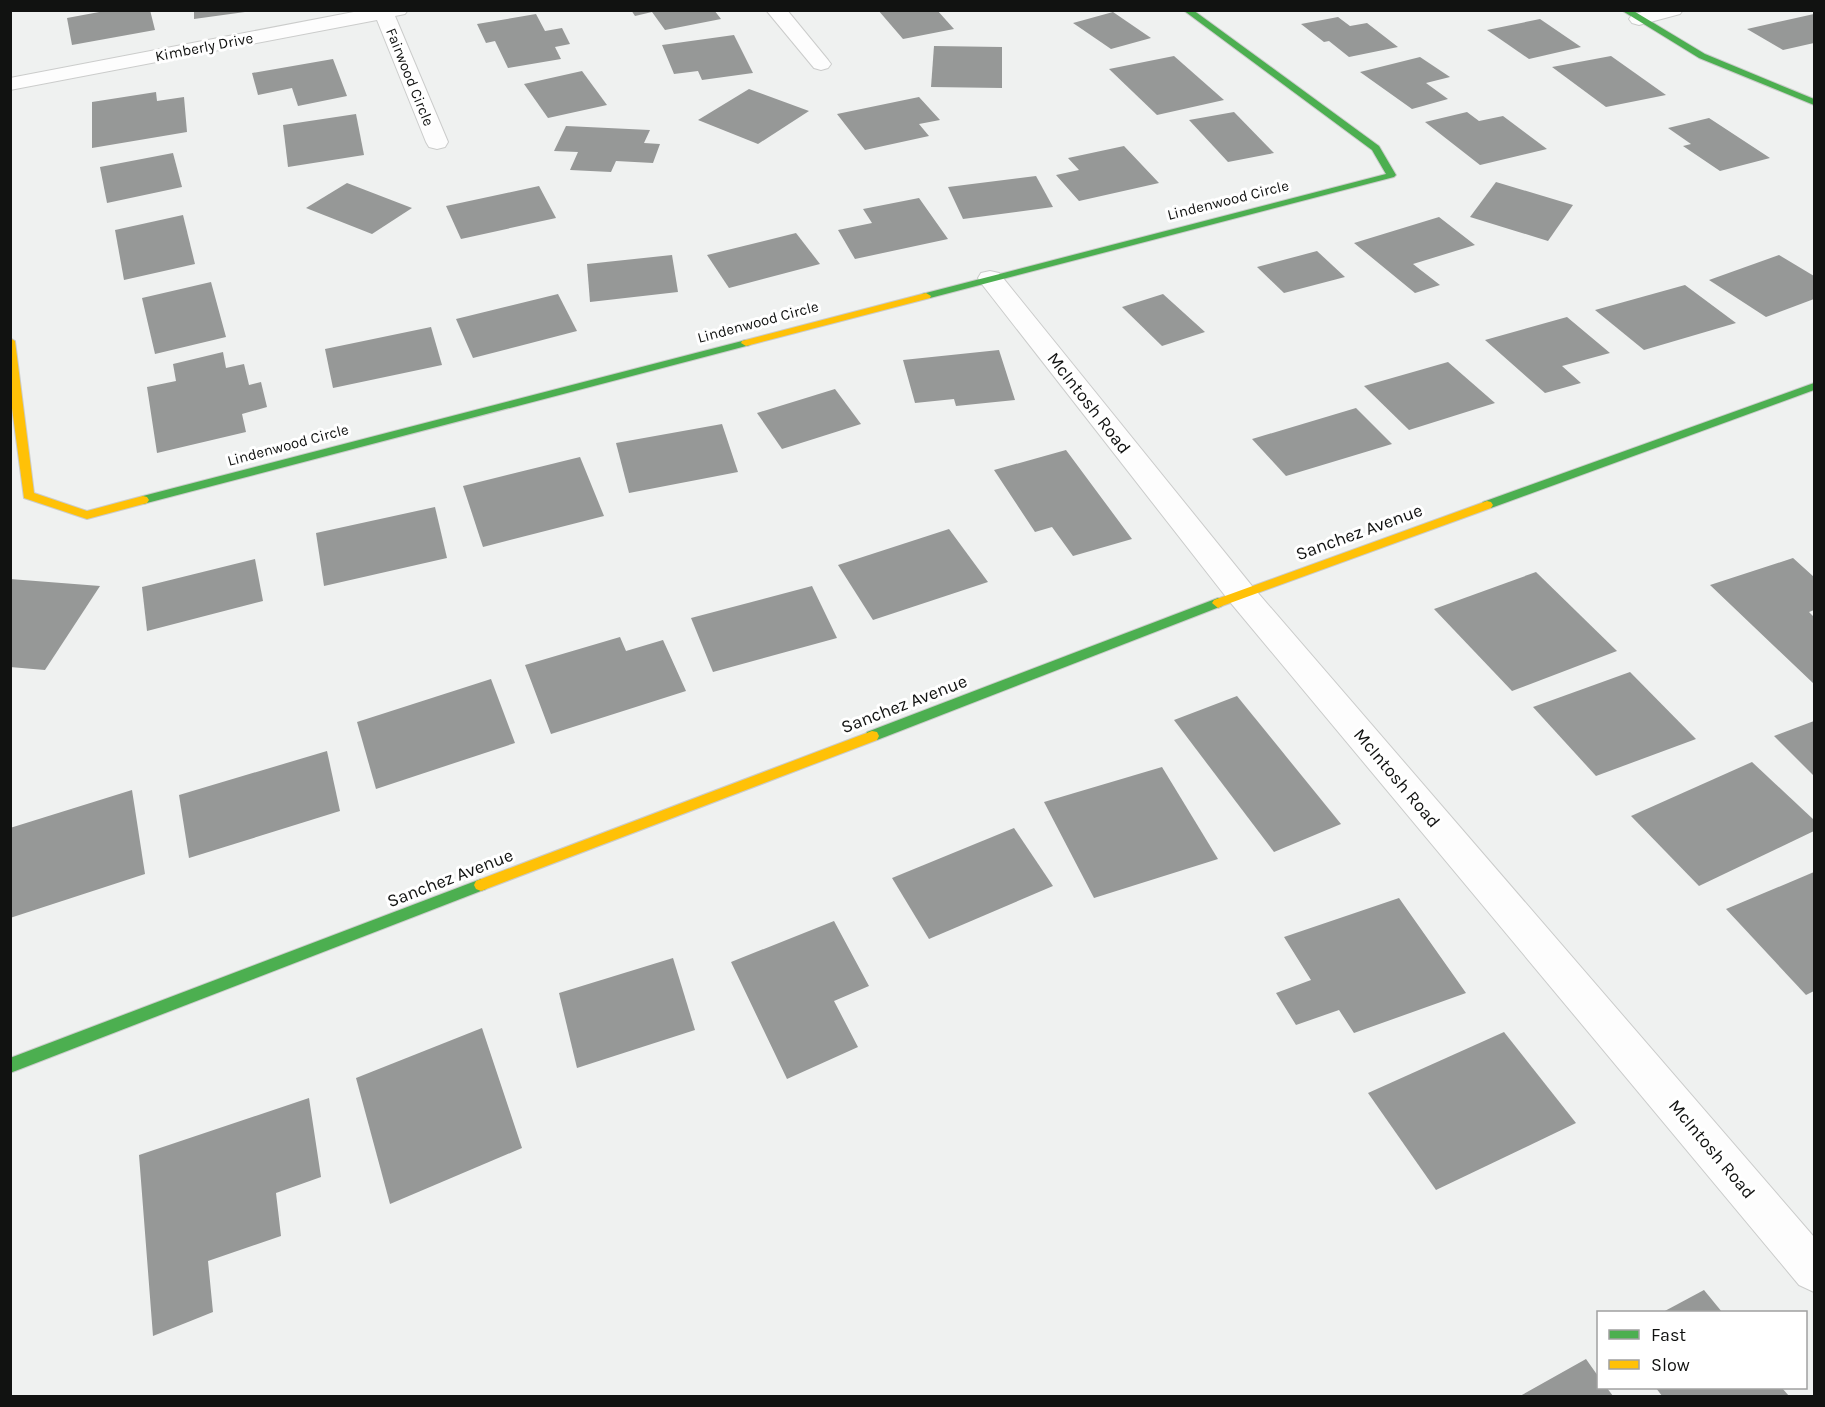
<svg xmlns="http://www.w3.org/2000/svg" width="1825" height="1407" font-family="Karla,sans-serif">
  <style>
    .building { fill: #969897 }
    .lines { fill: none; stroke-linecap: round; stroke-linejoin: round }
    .street-casing { stroke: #cbcccb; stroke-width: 2 }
    .fast-casing { stroke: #cbcccb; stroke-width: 2 }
    .slow-casing { stroke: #cbcccb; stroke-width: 2 }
    .street { fill: #fdfdfd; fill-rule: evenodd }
    .fast { fill: #4caf50; fill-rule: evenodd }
    .slow { fill: #ffc107; fill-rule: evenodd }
    .labels { text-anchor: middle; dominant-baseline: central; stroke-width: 6; stroke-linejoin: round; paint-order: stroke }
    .far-street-label { font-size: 15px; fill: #111211; stroke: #fff }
    .street-label { font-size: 18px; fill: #111211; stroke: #fff }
  </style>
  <rect width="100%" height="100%" fill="#eff1f0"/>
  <g class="building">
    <path d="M110,10H150L155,30L72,45L67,18Z"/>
    <path d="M194,10H245V12L194,19Z"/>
    <path d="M631,10H714L721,19L665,30L652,12L635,16Z"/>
    <path d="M878,10H937L954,29L903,39Z"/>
    <path d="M1113,12L1151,38L1111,49L1073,23Z"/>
    <path d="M536,14L545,31L562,28L570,44L555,47L561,59L508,68L495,41L486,43L477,24Z"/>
    <path d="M1814,14V43L1783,50L1747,29Z"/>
    <path d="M1338,17L1350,26L1367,23L1398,47L1349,57L1329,41L1324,42L1301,24Z"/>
    <path d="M1540,19L1581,47L1529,59L1487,30Z"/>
    <path d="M734,35L753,73L702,80L698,71L674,74L662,45Z"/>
    <path d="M934,46L1002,47V88L931,87Z"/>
    <path d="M1174,56L1224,100L1157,115L1109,69Z"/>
    <path d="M1611,56L1666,95L1606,107L1552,67Z"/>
    <path d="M1420,57L1450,77L1426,83L1448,99L1412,109L1360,72Z"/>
    <path d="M333,59L347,96L298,106L292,88L258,95L252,73Z"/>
    <path d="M582,71L607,105L548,118L524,84Z"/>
    <path d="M749,89L809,111L758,144L698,120Z"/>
    <path d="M156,92L157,101L184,97L187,132L92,148V102Z"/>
    <path d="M919,97L940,120L919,124L929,136L865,150L837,114Z"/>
    <path d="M1234,112L1274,153L1228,162L1189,120Z"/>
    <path d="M1467,112L1479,121L1503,116L1547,149L1480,165L1425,122Z"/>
    <path d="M356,114L364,155L288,167L283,125Z"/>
    <path d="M1709,118L1770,158L1720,171L1683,146L1691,144L1668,128Z"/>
    <path d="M566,126L650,130L644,143L660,144L653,163L616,161L611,172L570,170L578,152L554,151Z"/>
    <path d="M1124,146L1159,183L1079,201L1056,175L1079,170L1068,158Z"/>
    <path d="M173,153L182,187L107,203L100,167Z"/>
    <path d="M1036,176L1053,207L963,219L948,187Z"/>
    <path d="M1496,182L1573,205L1548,241L1470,217Z"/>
    <path d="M347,183L412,208L372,234L306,208Z"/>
    <path d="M539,186L556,218L461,239L446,206Z"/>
    <path d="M919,198L948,239L855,259L838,230L872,223L863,209Z"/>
    <path d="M183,215L195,264L124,280L115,230Z"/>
    <path d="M1439,217L1475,245L1413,264L1440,285L1415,293L1354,243Z"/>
    <path d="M796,233L820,264L729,288L707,255Z"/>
    <path d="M1317,251L1345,277L1284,293L1257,267Z"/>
    <path d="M672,255L678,292L590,302L587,264Z"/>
    <path d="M1779,255L1814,276V299L1766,317L1709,280Z"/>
    <path d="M211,282L226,337L155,354L142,298Z"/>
    <path d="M1685,285L1736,323L1644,350L1595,310Z"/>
    <path d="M558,294L577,331L473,358L456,319Z"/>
    <path d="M1163,294L1205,332L1162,346L1122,307Z"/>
    <path d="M1567,317L1610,353L1562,366L1581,383L1545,393L1485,340Z"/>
    <path d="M431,327L442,365L333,388L325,349Z"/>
    <path d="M999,350L1015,400L956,406L954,399L915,403L903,360Z"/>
    <path d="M223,352L226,368L244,364L249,385L261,382L267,407L242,414L246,432L157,453L147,387L176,381L173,364Z"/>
    <path d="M1448,362L1495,403L1409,430L1364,386Z"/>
    <path d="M835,389L861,424L782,449L757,413Z"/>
    <path d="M1356,408L1392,444L1286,476L1252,439Z"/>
    <path d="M722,424L738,472L629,493L616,443Z"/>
    <path d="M1066,450L1132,539L1073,556L1052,527L1035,532L994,470Z"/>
    <path d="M580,457L604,516L483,547L463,486Z"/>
    <path d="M435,507L447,558L324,586L316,533Z"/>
    <path d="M949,529L988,582L873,620L838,565Z"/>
    <path d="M1793,558L1814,577V610L1809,612L1814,617V684L1710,585Z"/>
    <path d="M255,559L263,601L147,631L142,587Z"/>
    <path d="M1536,572L1617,651L1512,691L1434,609Z"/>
    <path d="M10,579L100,586L45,670L10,667Z"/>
    <path d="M812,586L837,638L713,672L691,618Z"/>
    <path d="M620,637L626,651L663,640L686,691L551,734L525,665Z"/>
    <path d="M1630,672L1696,739L1596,776L1533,707Z"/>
    <path d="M491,679L515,743L376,789L357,722Z"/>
    <path d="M1237,696L1341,824L1274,852L1174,720Z"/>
    <path d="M1814,721V776L1774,736Z"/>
    <path d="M327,751L340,811L189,858L179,795Z"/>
    <path d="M1752,762L1814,820V831L1699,886L1631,816Z"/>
    <path d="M1162,767L1218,859L1094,898L1044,802Z"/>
    <path d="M132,790L145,874L10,918V828Z"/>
    <path d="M1014,828L1053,886L929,939L892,878Z"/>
    <path d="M1814,872V991L1806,995L1726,909Z"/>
    <path d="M1399,898L1466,993L1354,1033L1339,1010L1296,1025L1276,993L1311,980L1284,937Z"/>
    <path d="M834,921L869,986L834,1001L858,1047L787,1079L731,962Z"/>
    <path d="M673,958L695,1030L577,1068L559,993Z"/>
    <path d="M482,1028L522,1148L390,1204L356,1078Z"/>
    <path d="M1504,1032L1576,1123L1436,1190L1368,1093Z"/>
    <path d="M309,1098L321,1177L276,1193L281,1236L208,1261L213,1312L153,1336L139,1155Z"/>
    <path d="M1704,1290L1722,1312H1663Z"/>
    <path d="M1586,1359L1598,1376V1388H1607L1613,1396H1520Z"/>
    <path d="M1656,1388H1782L1789,1396H1662Z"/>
  </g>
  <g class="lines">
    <g class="street-casing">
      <g id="street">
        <path d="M364,10H408L405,14L395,16L448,142L445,147L437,149L429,147L426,142L377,20L10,90V78Z"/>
        <path d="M766,10H787L828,60L831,64L828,68L821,70L814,68Z"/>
        <path d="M1648,10H1683L1680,14L1639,25L1632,23L1629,19L1632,15Z"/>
        <path d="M990,271L999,273L1252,586L1814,1237V1292L1799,1285L1230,602L981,283L978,278L981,273Z"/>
      </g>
    </g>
    <g class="fast-casing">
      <g id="fast">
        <path d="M1183,10H1193L1379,146L1396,175L1394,177L930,298H922V294L1386,174L1372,150Z"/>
        <path d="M1621,10H1632L1705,54L1814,99V105L1699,58Z"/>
        <path d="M746,340L751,343L750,345L143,504L137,500L143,496Z"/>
        <path d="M1814,383V390L1491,508H1483L1481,505L1483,502Z"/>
        <path d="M1218,598L1222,600L1224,603L1222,606L877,740H867L865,736L867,732Z"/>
        <path d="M481,879L486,881L488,885L486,889L10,1073V1058Z"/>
      </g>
    </g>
    <g class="slow-casing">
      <g id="slow">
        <path d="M926,293L931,296L930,298L746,346L741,343L742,341Z"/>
        <path d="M10,338L15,341L34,493L87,511L143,496L147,497L149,500L147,503L87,519L24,498L10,393Z"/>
        <path d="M1487,501L1491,502L1493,505L1491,508L1222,606L1218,608L1212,603L1214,600Z"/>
        <path d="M872,731L877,732L879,736L877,740L486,889L481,891L476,889L474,885L476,881Z"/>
      </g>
    </g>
    <use href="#street" class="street"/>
    <use href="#fast" class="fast"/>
    <use href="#slow" class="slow"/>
  </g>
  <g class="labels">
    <g class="far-street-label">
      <text transform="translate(204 47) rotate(-11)">Kimberly Drive</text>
      <text transform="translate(410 77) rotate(68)">Fairwood Circle</text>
      <text transform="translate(1228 200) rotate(-14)">Lindenwood Circle</text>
      <text transform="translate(758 322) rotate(-15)">Lindenwood Circle</text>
      <text transform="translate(288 445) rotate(-15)">Lindenwood Circle</text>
    </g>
    <g class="street-label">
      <text transform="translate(1089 403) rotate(52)">McIntosh Road</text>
      <text transform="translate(1359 532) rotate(-20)">Sanchez Avenue</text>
      <text transform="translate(904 704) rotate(-21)">Sanchez Avenue</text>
      <text transform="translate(1397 778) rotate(50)">McIntosh Road</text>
      <text transform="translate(450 878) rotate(-21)">Sanchez Avenue</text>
      <text transform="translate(1712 1149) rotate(50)">McIntosh Road</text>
    </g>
  </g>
  <rect width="1825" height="1407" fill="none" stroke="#111211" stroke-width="24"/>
  <rect x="1597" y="1311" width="210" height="78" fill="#ffffff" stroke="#a0a0a0" stroke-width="1.5"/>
  <rect x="1609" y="1330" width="30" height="9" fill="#4caf50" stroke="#a0a0a0" stroke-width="1.5"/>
  <text x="1651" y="1341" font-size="18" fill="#111211">Fast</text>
  <rect x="1609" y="1360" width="30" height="9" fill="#ffc107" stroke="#a0a0a0" stroke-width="1.5"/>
  <text x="1651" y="1371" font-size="18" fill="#111211">Slow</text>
</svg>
